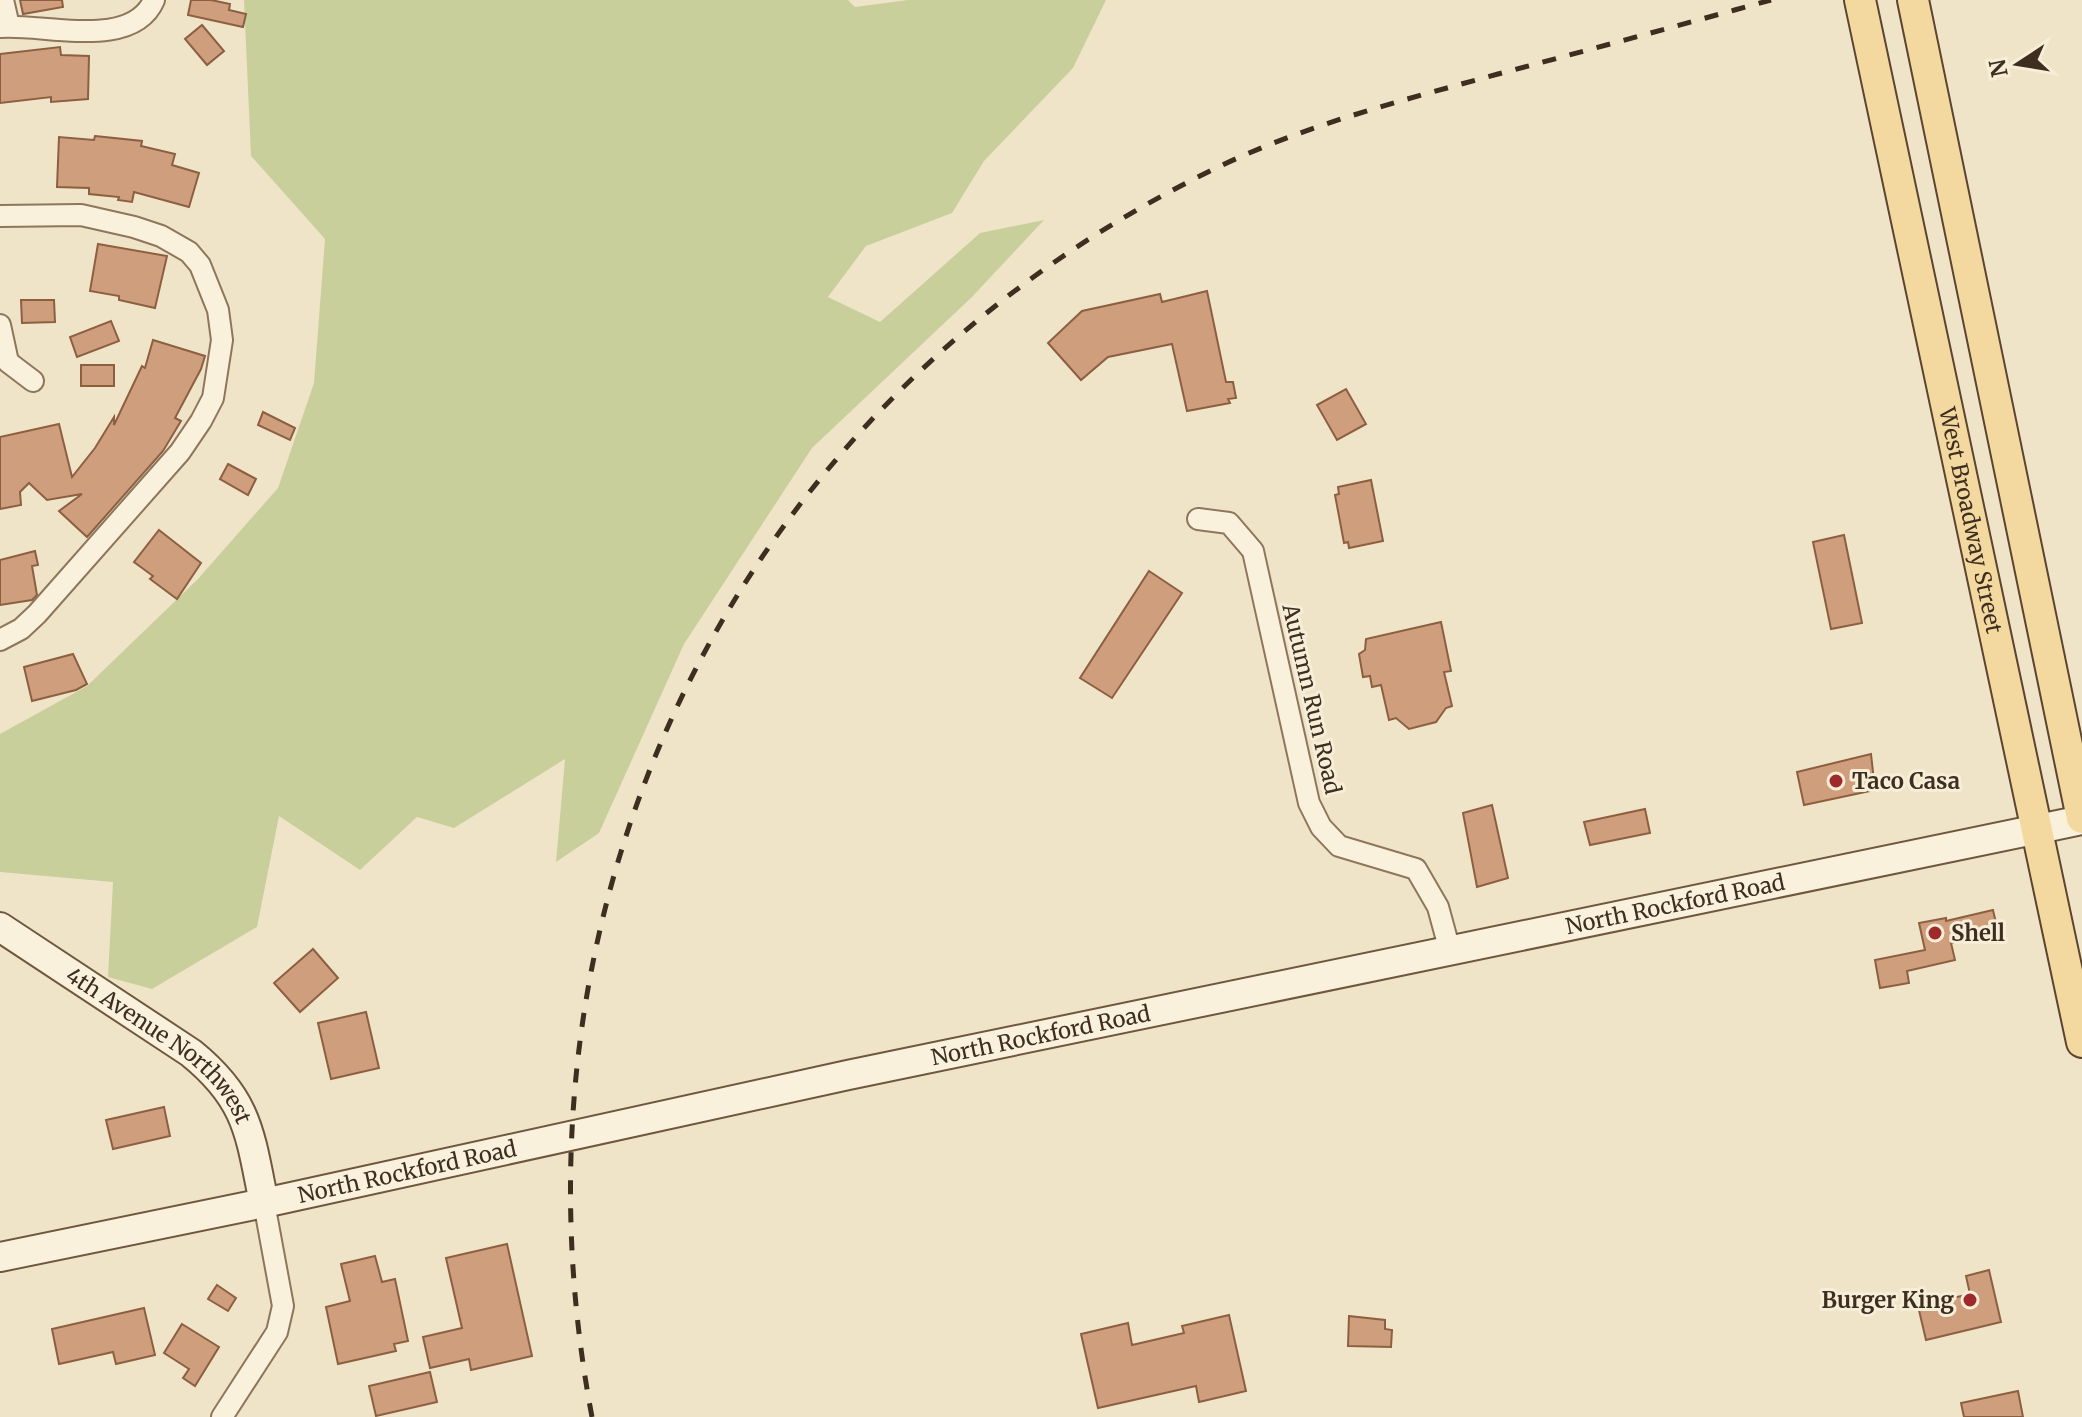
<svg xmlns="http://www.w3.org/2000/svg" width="2082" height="1417" font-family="Merriweather,serif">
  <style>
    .green { fill: #c9cf9b }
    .building { fill: #cf9f7d; stroke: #8d5f41; stroke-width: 2 }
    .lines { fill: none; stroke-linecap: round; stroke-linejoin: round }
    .street-casing { stroke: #8d765c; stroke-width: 24 }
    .secondary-casing { stroke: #6f573f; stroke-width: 32 }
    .primary-casing { stroke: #5b4430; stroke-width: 34 }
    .street { stroke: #faf1dc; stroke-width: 20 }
    .secondary { stroke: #faf1dc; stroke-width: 28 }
    .primary { stroke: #f3d9a0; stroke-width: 30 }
    .rail { stroke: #3d2e20; stroke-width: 5; stroke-dasharray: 14 14; stroke-linecap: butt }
    .poi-dot { fill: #9e2a2b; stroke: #f7eed8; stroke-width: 3 }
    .labels { text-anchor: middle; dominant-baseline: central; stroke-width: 6; stroke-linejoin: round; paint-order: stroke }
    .street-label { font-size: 22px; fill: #3d2e20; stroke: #f7eed8 }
    .poi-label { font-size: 22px; font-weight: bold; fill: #3d2e20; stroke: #f7eed8; text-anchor: start }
  </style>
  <rect width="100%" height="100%" fill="#f0e4c8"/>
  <path class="green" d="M244,0H848L855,7L908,0H1106L1073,68L984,161L952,213L866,246L828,297L880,322L980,233L1044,220L972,297L812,448L684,644L599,833L556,862L565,759L454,828L417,817L360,870L279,816L257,927L152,989L108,977L113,882L0,872V734L87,686L197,580L278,488L314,383L325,239L251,156Z"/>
  <g class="building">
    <path d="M20,0H62L63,7L23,14Z"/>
    <path d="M191,0H211L230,4L229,10L246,14L243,27L188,15Z"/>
    <path d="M202,25L224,51L207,65L185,39Z"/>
    <path d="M60,47L61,55L89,56L88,99L51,102V97L0,103V54Z"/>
    <path d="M95,136L142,141L141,146L175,154L172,165L199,173L189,207L134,192L132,202L118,200L119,197L89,194V188L57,187L59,137L94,140Z"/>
    <path d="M98,244L167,256L155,308L119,300V296L90,291Z"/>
    <path d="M1207,291L1226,382H1233L1236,398L1228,399L1230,403L1187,411L1172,344L1108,357L1081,380L1048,343L1082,311L1160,294L1162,302Z"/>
    <path d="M21,300H54L55,322L22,323Z"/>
    <path d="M111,321L119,341L77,357L70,337Z"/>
    <path d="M153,340L205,356L201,369L175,418L181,421L163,451L87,537L59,511L82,494L47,500L29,483L20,492L21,505L0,509V437L59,424L72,477L95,448L114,417V425L142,366L145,368Z"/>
    <rect x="81" y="365" width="33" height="21"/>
    <path d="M1346,389L1366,424L1337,440L1317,405Z"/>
    <path d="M263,412L295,428L290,440L258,425Z"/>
    <path d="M228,464L256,479L248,495L220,479Z"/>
    <path d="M1371,480L1383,541L1349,548L1348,542L1344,543L1335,495L1339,494L1338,487Z"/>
    <path d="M159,530L201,563L177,599L150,579L153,576L134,562Z"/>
    <path d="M1844,535L1862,623L1831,629L1813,542Z"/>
    <path d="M35,551L38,565L32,566L37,595L32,600L0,605V560Z"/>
    <path d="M1149,571L1182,593L1112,698L1080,678Z"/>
    <path d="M1441,622L1451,671L1444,672L1452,706L1446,708L1436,722L1409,729L1396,718L1389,720L1381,685L1372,687L1370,676L1363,677L1359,654L1365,650L1366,639Z"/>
    <path d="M73,654L87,684L76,690L32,701L24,667Z"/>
    <path d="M1871,754L1875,790L1804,805L1797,772Z"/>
    <path d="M1492,805L1508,878L1477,887L1463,813Z"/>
    <path d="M1645,809L1650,833L1590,845L1584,822Z"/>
    <path d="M1993,910L1998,932L1951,943L1955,960L1907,971L1909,983L1880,988L1875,960L1925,950L1919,923L1946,918V921Z"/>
    <path d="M313,949L338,978L300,1012L274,983Z"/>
    <path d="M366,1012L379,1068L331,1079L318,1023Z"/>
    <path d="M164,1107L170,1136L113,1149L106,1120Z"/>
    <path d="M507,1244L532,1356L471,1370L469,1359L430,1368L423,1337L462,1328L446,1258Z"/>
    <path d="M375,1256L382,1282L395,1279L408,1341L394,1344L396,1351L338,1364L326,1307L350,1301L341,1264Z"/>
    <path d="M1989,1270L2001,1322L1926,1340L1918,1306L1970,1294L1966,1276Z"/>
    <path d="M217,1285L236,1298L228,1311L208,1299Z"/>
    <path d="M144,1308L155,1355L116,1364L113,1352L59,1364L52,1329Z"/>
    <path d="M1229,1315L1246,1391L1199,1402L1196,1386L1098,1408L1081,1334L1128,1323L1132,1345L1184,1333L1182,1326Z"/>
    <path d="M1349,1316L1385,1320V1329L1392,1330L1391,1347L1348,1346Z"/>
    <path d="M182,1324L219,1347L195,1386L183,1378L189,1369L164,1353Z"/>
    <path d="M430,1372L437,1402L376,1416L369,1386Z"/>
    <path d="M2018,1391L2023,1417H1964L1961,1403Z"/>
  </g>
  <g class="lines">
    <g class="street-casing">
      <g id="street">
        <path d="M3,0L9,26"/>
        <path d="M0,27C43,23 132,51 154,0"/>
        <path d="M0,216L81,215L134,227L161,236L189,252L200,265L218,310L222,340L213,398L201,421L180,452L37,614L21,629L0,640"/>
        <path d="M0,325L8,362L33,381"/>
        <path d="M1198,519L1229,523L1253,551L1309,803L1321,827L1339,846L1416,869L1438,907L1450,951"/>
        <path d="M222,1417L277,1332L283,1306L264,1203"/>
      </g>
    </g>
    <g class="secondary-casing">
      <g id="secondary">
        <path id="s1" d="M0,927L191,1053C249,1100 250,1135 264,1203"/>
        <path id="s2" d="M0,1257L264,1203L848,1075L2082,820"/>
      </g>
    </g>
    <g class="primary-casing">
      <g id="primary">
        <path id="s3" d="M1860,0L2082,1042"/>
        <path d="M1913,0L2082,818"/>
      </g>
    </g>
    <use href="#street" class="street"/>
    <use href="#secondary" class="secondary"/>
    <use href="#primary" class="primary"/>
    <path class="rail" d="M592,1417C494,900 736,403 1210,171C1301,126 1400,101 1498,74C1589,50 1680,25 1771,0"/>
  </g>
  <g class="poi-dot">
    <circle cx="1836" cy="781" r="8"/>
    <circle cx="1935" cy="933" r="8"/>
    <circle cx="1970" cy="1300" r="8"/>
  </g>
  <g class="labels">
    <g class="street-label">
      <text stroke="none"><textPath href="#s3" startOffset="532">West Broadway Street</textPath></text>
      <text transform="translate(1312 699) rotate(77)">Autumn Run Road</text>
      <text stroke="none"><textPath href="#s2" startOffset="1712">North Rockford Road</textPath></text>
      <text stroke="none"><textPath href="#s2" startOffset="1064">North Rockford Road</textPath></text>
      <text stroke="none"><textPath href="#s1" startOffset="200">4th Avenue Northwest</textPath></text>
      <text stroke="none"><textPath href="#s2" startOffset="416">North Rockford Road</textPath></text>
    </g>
    <g class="poi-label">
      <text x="1852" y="781">Taco Casa</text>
      <text x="1951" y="933">Shell</text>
      <text x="1954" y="1300" text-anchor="end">Burger King</text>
    </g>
  </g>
  <g transform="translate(2018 64) rotate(258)" stroke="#f7eed8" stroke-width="6" paint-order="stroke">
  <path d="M0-6L14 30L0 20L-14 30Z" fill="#3d2e20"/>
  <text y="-12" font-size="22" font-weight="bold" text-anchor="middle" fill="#3d2e20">N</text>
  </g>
</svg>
